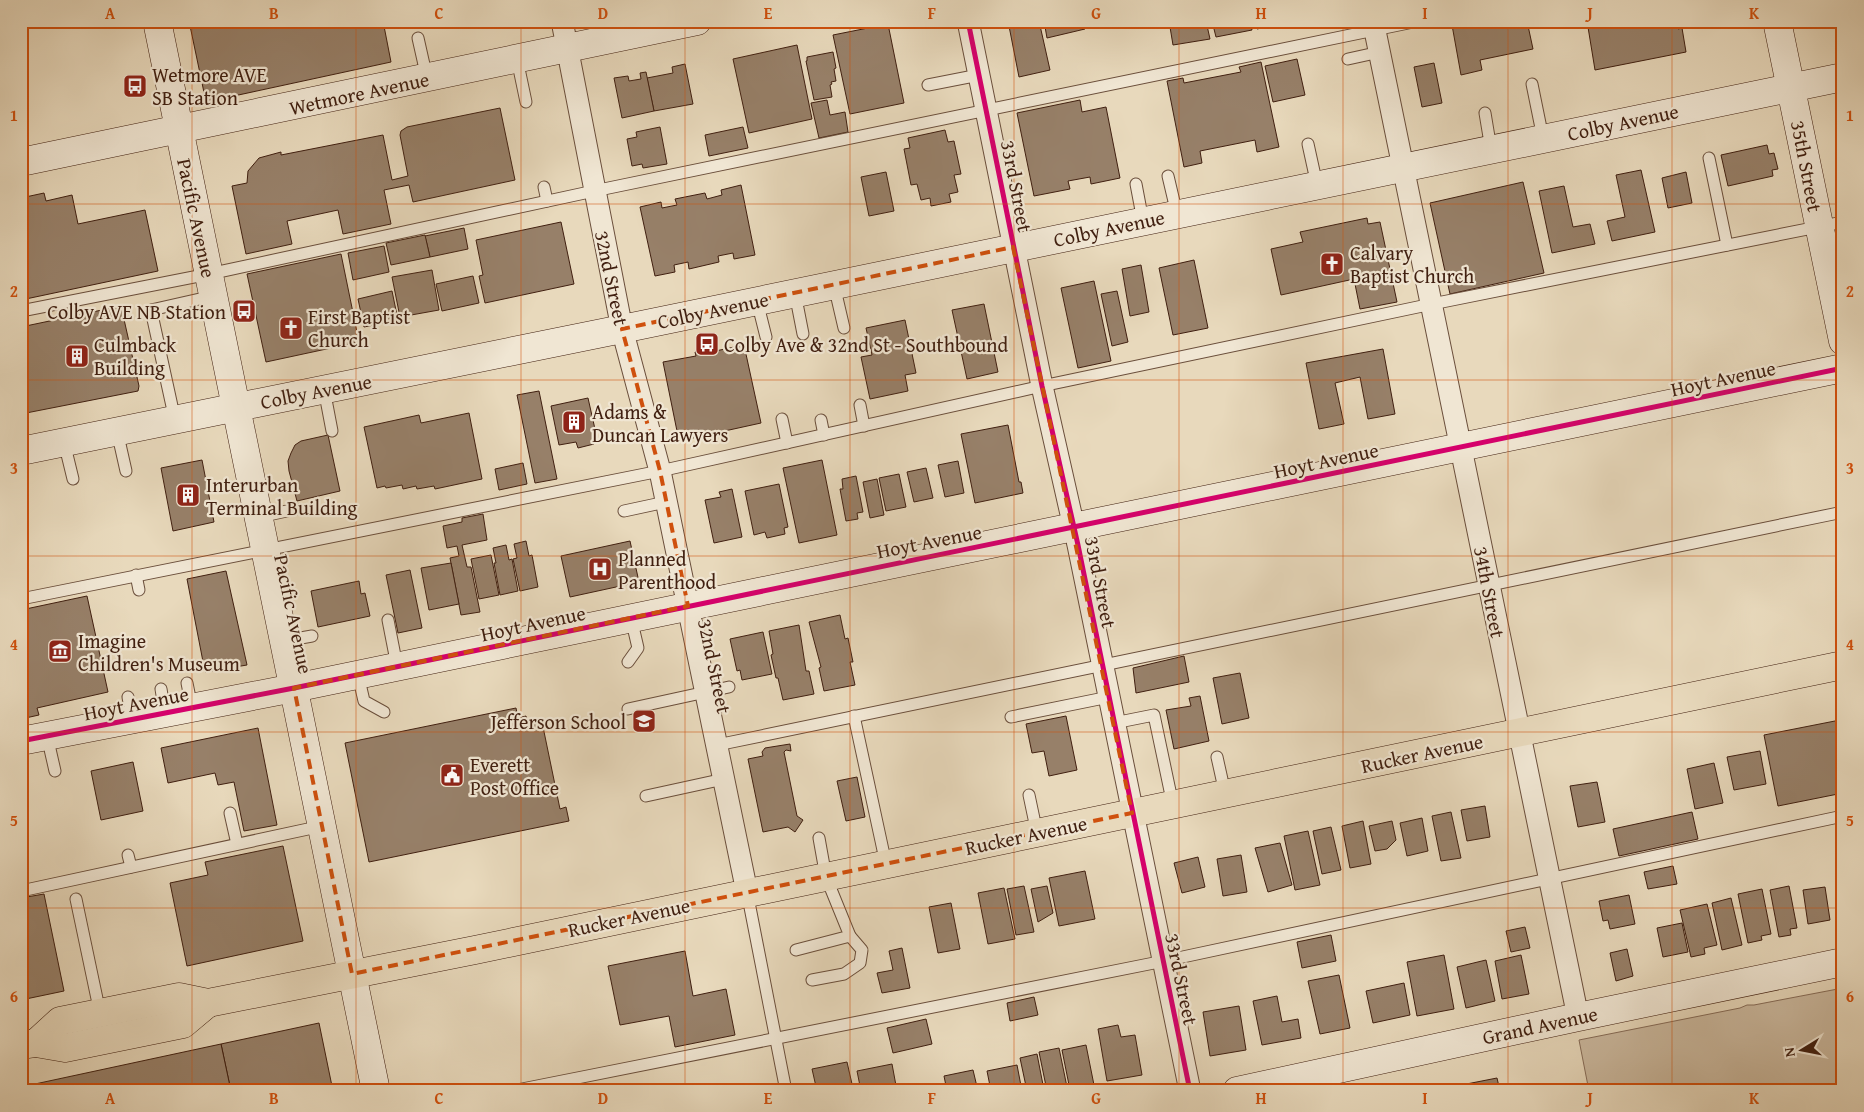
<svg xmlns="http://www.w3.org/2000/svg" width="1864" height="1112" font-family="'Gentium Book Plus',serif">
  <style>
    .green { fill: #cbb99f; stroke: #866c58 }
    .building { fill: #978069; stroke: #401f10 }
    .lines { fill: none; stroke-linecap: round; stroke-linejoin: round }
    .lane-casing { stroke: #6a4e3b; stroke-width: 13 }
    .street-casing { stroke: #6a4e3b; stroke-width: 23 }
    .secondary-casing { stroke: #401f10; stroke-width: 29 }
    .primary-casing { stroke: #401f10; stroke-width: 29 }
    .lane { stroke: #f0e6d3; stroke-width: 11 }
    .street { stroke: #f0e6d3; stroke-width: 21 }
    .secondary { stroke: #f0e6d3; stroke-width: 28 }
    .primary { stroke: #e8d9bc; stroke-width: 28 }
    .cycleway-casing { stroke: #f0e6d3; stroke-width: 8 }
    .cycleway { stroke: #d6006c; stroke-width: 5 }
    .marked { fill: none; stroke: #cf500d; stroke-width: 4; stroke-dasharray: 10 6; stroke-linejoin: round }
    .grid { fill: none; stroke: #cf500d; stroke-width: 1; stroke-opacity: 0.55 }
    .labels { text-anchor: middle; dominant-baseline: central; stroke-width: 4.5; stroke-linejoin: round; paint-order: stroke }
    .poi-label { font-size: 20px; fill: #401f10; stroke: #f0e6d3; text-anchor: start }
    .street-label { font-size: 20px; fill: #401f10; stroke: #f0e6d3 }
    .neatline { fill: none; stroke: #cf500d; stroke-width: 2 }
    .grid-label { font-size: 16px; text-anchor: middle; font-weight: bold; fill: #cf500d }
  </style>
  <rect width="100%" height="100%" fill="#e8d9bc"/>
  <filter id="stains"><feTurbulence type="fractalNoise" baseFrequency=".004" numOctaves="4"/><feColorMatrix values="0 0 0 0 .2 0 0 0 0 .09 0 0 0 0 .02 0 0 0 .5 -.17"/></filter>
  <radialGradient id="worn" r=".72"><stop offset=".6" stop-color="#630" stop-opacity="0"/><stop offset="1" stop-color="#630" stop-opacity=".3"/></radialGradient>
  <path class="green" d="M1843,988V1091H1589L1579,1040L1740,1008L1747,1005H1754Z"/>
  <g class="building">
    <path d="M189,21H383L391,62L206,102Z"/>
    <path d="M1008,21H1039L1050,70L1019,77Z"/>
    <path d="M1044,21H1083L1085,29L1047,38Z"/>
    <path d="M1169,21H1206L1210,39L1173,45Z"/>
    <path d="M1212,21H1250L1252,30L1216,37Z"/>
    <path d="M1256,21H1294L1257,29Z"/>
    <path d="M1471,21H1527L1533,49L1480,60L1482,70L1461,75L1452,25Z"/>
    <path d="M1587,21H1677L1678,29L1682,28L1686,52L1595,70Z"/>
    <path d="M888,24L904,103L850,114L833,35Z"/>
    <path d="M797,45L812,119L749,133L733,59Z"/>
    <path d="M833,52L836,68L834,69L836,81L831,82L832,84L830,85L832,97L814,100L806,61H807V57Z"/>
    <path d="M1297,59L1305,95L1273,102L1265,66Z"/>
    <path d="M1261,62L1279,147L1257,152L1255,140L1200,151L1202,163L1184,167L1167,81L1183,78L1184,83L1241,72L1239,67Z"/>
    <path d="M1434,63L1442,103L1422,107L1414,67Z"/>
    <path d="M685,64L693,104L654,111L647,78L673,73L672,67Z"/>
    <path d="M646,72L654,111L622,118L614,78L628,76L629,81L641,79L640,73Z"/>
    <path d="M827,100L830,115L845,112L848,132L819,138L811,103Z"/>
    <path d="M1080,100L1082,112L1106,107L1120,178L1091,184L1090,177L1068,181L1070,189L1034,196L1017,113Z"/>
    <path d="M500,108L515,180L413,202L409,185L384,190L391,224L343,234L338,210L287,221L292,244L246,254L232,186L247,183L248,171L259,158L281,152V155L383,135L392,180L408,176L400,135L401,131L407,127Z"/>
    <path d="M660,127L667,164L643,168L642,164L632,166L627,139L637,137L636,132Z"/>
    <path d="M743,127L748,148L709,156L705,135Z"/>
    <path d="M945,130L948,142L954,141L961,174L954,175L958,192L949,194L951,202L931,206L930,198L921,200L917,184L911,185L904,149L910,148L908,138Z"/>
    <path d="M1767,145L1769,154L1774,153L1778,169L1772,170L1773,176L1728,186L1721,155Z"/>
    <path d="M1641,170L1655,232L1612,241L1607,221L1625,217L1616,175Z"/>
    <path d="M886,172L894,211L869,216L861,177Z"/>
    <path d="M1686,172L1692,203L1668,208L1662,178Z"/>
    <path d="M1523,182L1544,273L1450,294L1430,203Z"/>
    <path d="M741,185L755,255L734,259L733,253L718,256L719,262L689,269L688,262L674,265L675,272L655,276L640,207L661,202L662,208L677,205L675,199L705,193L707,199L722,195L721,190Z"/>
    <path d="M1564,186L1573,227L1590,224L1595,244L1552,253L1539,191Z"/>
    <path d="M44,193L46,201L72,195L78,224L145,210L158,271L21,300V198Z"/>
    <path d="M1367,218L1368,224L1380,222L1397,302L1360,309L1354,279L1281,295L1271,249L1303,242L1300,232Z"/>
    <path d="M561,222L574,284L485,303L479,276L483,275L476,240Z"/>
    <path d="M464,228L468,249L430,257L425,236Z"/>
    <path d="M425,235L430,257L391,265L386,243Z"/>
    <path d="M384,246L389,272L353,280L348,253Z"/>
    <path d="M341,254L359,342L266,362L247,274Z"/>
    <path d="M1194,260L1208,328L1173,335L1159,268Z"/>
    <path d="M1141,265L1149,312L1130,316L1122,269Z"/>
    <path d="M432,270L439,310L400,317L392,277Z"/>
    <path d="M473,276L479,303L442,311L436,284Z"/>
    <path d="M1094,281L1111,361L1078,368L1061,288Z"/>
    <path d="M392,291L398,320L364,327L358,299Z"/>
    <path d="M1117,291L1128,342L1112,346L1101,294Z"/>
    <path d="M984,304L998,372L967,379L952,310Z"/>
    <path d="M121,306L139,386L138,391L21,414V327Z"/>
    <path d="M905,320L916,373L905,375L908,391L870,399L861,357L872,355L866,328Z"/>
    <path d="M744,345L761,423L679,441L663,362L696,356L695,352L706,350V353Z"/>
    <path d="M1383,349L1395,414L1368,419L1360,377L1335,383L1344,424L1319,429L1306,363Z"/>
    <path d="M539,391L557,479L535,483L517,395Z"/>
    <path d="M588,398L597,438H593L594,444L578,448L576,442L559,445L551,406Z"/>
    <path d="M469,413L482,479L435,489L434,486L417,489L416,486L403,489L402,485L386,488L385,486L377,488L364,427L419,415L421,423Z"/>
    <path d="M1008,425L1019,482H1021L1023,493L975,503L961,434Z"/>
    <path d="M328,435L340,491L297,501L289,471L288,461L291,453L295,445L301,441Z"/>
    <path d="M202,460L214,522L173,531L161,468Z"/>
    <path d="M822,460L837,535L799,543L783,468Z"/>
    <path d="M958,461L964,493L945,497L938,465Z"/>
    <path d="M523,463L527,484L499,490L495,469Z"/>
    <path d="M926,468L933,498L914,502L907,472Z"/>
    <path d="M899,474L906,507L886,511L879,478Z"/>
    <path d="M856,476L863,512L857,513L858,519L846,521L840,489H843L842,479Z"/>
    <path d="M877,479L884,515L870,518L863,482Z"/>
    <path d="M779,484L788,527L784,528L785,534L767,538L765,532L754,535L745,491Z"/>
    <path d="M732,489L742,537L714,543L705,500L721,497L719,492Z"/>
    <path d="M483,514L487,540L462,545L467,567H471L480,612L461,615L450,558L459,556L457,546L447,548L443,526L462,522V518Z"/>
    <path d="M526,541L529,556L532,555L538,587L520,591L513,559L517,558L514,544Z"/>
    <path d="M630,541L639,582L570,597L561,556Z"/>
    <path d="M506,545L509,560L512,559L518,591L500,595L494,563H496L493,548Z"/>
    <path d="M491,555L499,595L479,599L471,559Z"/>
    <path d="M451,563L459,604L429,610L421,568Z"/>
    <path d="M410,570L422,628L398,633L386,575Z"/>
    <path d="M226,571L247,665L205,672L187,579Z"/>
    <path d="M359,581L361,594L365,593L370,616L318,627L311,591Z"/>
    <path d="M87,596L108,692L37,708L39,715L21,719V610Z"/>
    <path d="M840,615L845,639L848,638L853,662H850L855,685L824,691L819,668L821,667L809,622Z"/>
    <path d="M799,625L806,671H809L814,694L783,700L778,678H776L771,655L773,654L769,631Z"/>
    <path d="M763,632L772,674L742,680L740,670L737,671L730,639Z"/>
    <path d="M1184,656L1189,682L1136,693L1133,668Z"/>
    <path d="M1240,673L1249,718L1222,724L1213,678Z"/>
    <path d="M1200,696L1209,741L1174,749L1166,710L1191,706L1189,698Z"/>
    <path d="M516,708L518,718L526,716L528,725L542,722L560,809L566,807L569,821L369,862L345,743Z"/>
    <path d="M1066,716L1077,770L1049,776L1044,751L1032,753L1026,724Z"/>
    <path d="M1840,720L1843,732V793L1778,806L1764,735Z"/>
    <path d="M258,728L277,825L244,831L234,782L218,785L215,773L168,783L161,748Z"/>
    <path d="M790,744L791,751L786,750L784,752L797,816L803,820L795,832L788,827L763,832L748,759L763,756L762,752L765,748Z"/>
    <path d="M1760,751L1766,784L1734,790L1727,757Z"/>
    <path d="M133,762L143,811L101,820L91,771Z"/>
    <path d="M1714,763L1723,803L1695,809L1687,769Z"/>
    <path d="M857,777L865,817L846,821L837,781Z"/>
    <path d="M1597,782L1605,822L1578,827L1570,786Z"/>
    <path d="M1485,806L1490,837L1467,841L1461,810Z"/>
    <path d="M1451,812L1461,858L1441,861L1432,816Z"/>
    <path d="M1692,812L1698,839L1619,856L1613,829Z"/>
    <path d="M1422,818L1428,851L1407,856L1400,823Z"/>
    <path d="M1363,821L1371,864L1350,868L1342,826Z"/>
    <path d="M1392,821L1396,840L1387,849L1375,851L1369,826Z"/>
    <path d="M1331,827L1341,870L1322,874L1313,831Z"/>
    <path d="M1308,831L1320,885L1295,890L1284,836Z"/>
    <path d="M1280,843L1292,885L1268,892L1255,848Z"/>
    <path d="M283,846L303,941L187,966L170,883L208,875L205,862Z"/>
    <path d="M1241,855L1247,892L1223,896L1217,859Z"/>
    <path d="M1198,857L1205,887L1182,893L1174,863Z"/>
    <path d="M1673,866L1677,884L1648,889L1644,872Z"/>
    <path d="M1085,871L1095,919L1059,926L1049,878Z"/>
    <path d="M1843,880V911L1837,881Z"/>
    <path d="M1024,886L1034,932L1016,935L1007,889Z"/>
    <path d="M1047,886L1053,913L1038,922L1031,889Z"/>
    <path d="M1789,886L1797,928L1790,929L1791,935L1779,937L1770,890Z"/>
    <path d="M1825,887L1830,920L1808,924L1803,890Z"/>
    <path d="M1004,888L1015,939L988,944L978,893Z"/>
    <path d="M1762,889L1771,934L1761,936L1762,940L1748,943L1738,894Z"/>
    <path d="M44,894L64,991L21,1000V898Z"/>
    <path d="M1629,895L1635,924L1610,929L1608,920L1603,921L1599,901Z"/>
    <path d="M1731,898L1742,945L1722,950L1712,903Z"/>
    <path d="M951,903L960,949L938,953L929,907Z"/>
    <path d="M1707,904L1717,945L1704,948L1705,954L1691,957L1680,910Z"/>
    <path d="M1682,923L1688,952L1663,957L1657,928Z"/>
    <path d="M1525,927L1530,948L1511,952L1506,931Z"/>
    <path d="M1331,935L1336,961L1302,968L1297,942Z"/>
    <path d="M902,948L910,988L882,993L877,973L893,970L889,951Z"/>
    <path d="M1627,949L1633,976L1616,981L1610,953Z"/>
    <path d="M685,951L693,996L726,989L735,1035L675,1047L669,1016L620,1025L608,966Z"/>
    <path d="M1444,955L1454,1009L1417,1016L1407,962Z"/>
    <path d="M1521,955L1529,994L1502,999L1495,961Z"/>
    <path d="M1486,960L1495,1001L1466,1008L1457,967Z"/>
    <path d="M1339,975L1350,1028L1320,1034L1308,981Z"/>
    <path d="M1404,983L1410,1015L1373,1023L1366,991Z"/>
    <path d="M1277,996L1282,1022L1298,1019L1301,1038L1262,1045L1253,1001Z"/>
    <path d="M1034,997L1038,1015L1010,1021L1007,1003Z"/>
    <path d="M1239,1006L1246,1050L1210,1056L1203,1012Z"/>
    <path d="M926,1019L932,1044L893,1053L887,1028Z"/>
    <path d="M319,1023L333,1091H231L221,1044Z"/>
    <path d="M1118,1025L1121,1037L1135,1035L1142,1075L1107,1081L1098,1029Z"/>
    <path d="M221,1044L231,1091H21V1087Z"/>
    <path d="M1086,1045L1094,1085L1070,1090L1062,1050Z"/>
    <path d="M1059,1048L1067,1087L1047,1091L1039,1052Z"/>
    <path d="M1037,1054L1044,1090L1027,1091L1020,1058Z"/>
    <path d="M847,1062L852,1084L817,1091L812,1069Z"/>
    <path d="M892,1064L897,1091H861L857,1071Z"/>
    <path d="M1017,1065L1022,1091H991L987,1071Z"/>
    <path d="M973,1070L978,1091H947L944,1076Z"/>
    <path d="M1497,1078L1500,1091L1436,1090Z"/>
    <path d="M936,1084L937,1091H902Z"/>
  </g>
  <g class="lines">
    <g class="lane-casing">
      <g id="lane">
        <path d="M418,38L427,78"/>
        <path d="M517,59L526,102"/>
        <path d="M1348,59L1380,52"/>
        <path d="M1532,84L1543,138"/>
        <path d="M928,85L979,75"/>
        <path d="M1485,113L1491,149"/>
        <path d="M1308,144L1317,185"/>
        <path d="M1709,158L1727,245"/>
        <path d="M1168,176L1177,214"/>
        <path d="M1136,184L1143,221"/>
        <path d="M544,187L547,201"/>
        <path d="M834,285L844,328"/>
        <path d="M795,293L803,334"/>
        <path d="M757,301L766,337"/>
        <path d="M21,311L209,274L594,191L1418,21"/>
        <path d="M324,389L332,431"/>
        <path d="M860,405L864,426"/>
        <path d="M782,419L787,443"/>
        <path d="M175,420L151,310L213,296"/>
        <path d="M821,420L824,435"/>
        <path d="M117,431L126,471"/>
        <path d="M64,442L73,479"/>
        <path d="M624,511L666,502"/>
        <path d="M259,517L296,509"/>
        <path d="M136,575L139,590"/>
        <path d="M21,599L660,471L1042,386L1432,304L1843,222"/>
        <path d="M388,620L397,666"/>
        <path d="M284,641L312,636"/>
        <path d="M628,662L638,648L631,618"/>
        <path d="M358,675L364,701L384,712"/>
        <path d="M187,683L192,708"/>
        <path d="M161,689L165,713"/>
        <path d="M128,697L132,719"/>
        <path d="M628,709L729,687"/>
        <path d="M854,716L886,864"/>
        <path d="M1011,717L1109,697"/>
        <path d="M1114,723L1154,715L1173,805"/>
        <path d="M47,736L55,771"/>
        <path d="M717,745L1843,512"/>
        <path d="M1217,757L1225,793"/>
        <path d="M1029,795L1037,833"/>
        <path d="M646,796L724,779"/>
        <path d="M230,813L237,844"/>
        <path d="M128,855L131,867"/>
        <path d="M21,891L322,826"/>
        <path d="M747,892L786,1091"/>
        <path d="M76,899L100,1013"/>
        <path d="M796,950L850,936L826,877L819,838"/>
        <path d="M812,980L844,974L860,963L862,950L850,936"/>
        <path d="M512,1091L1164,961L1843,816"/>
      </g>
    </g>
    <g class="street-casing">
      <g id="street">
        <path d="M562,21L622,329L660,471L747,892"/>
        <path d="M968,21L1042,386L1078,545L1190,1091"/>
        <path d="M1373,21L1578,1017"/>
      </g>
    </g>
    <g class="secondary-casing">
      <g id="secondary">
        <path d="M157,21L376,1091"/>
        <path d="M1777,21L1843,341"/>
        <path d="M21,162L697,21"/>
        <path d="M21,451L622,329L1843,77"/>
        <path d="M21,741L294,688L1843,368"/>
        <path d="M1237,1091L1578,1017L1843,962"/>
      </g>
    </g>
    <g class="primary-casing">
      <g id="primary">
        <path d="M36,1043L60,1021L179,997L208,1003L475,950L1843,665"/>
        <path d="M22,1045L36,1043L65,1048L183,1024L208,1003"/>
      </g>
    </g>
    <use href="#lane" class="lane"/>
    <use href="#street" class="street"/>
    <use href="#secondary" class="secondary"/>
    <use href="#primary" class="primary"/>
    <g class="cycleway-casing">
      <g id="cycleway">
        <path d="M968,21L1042,386L1078,545L1190,1091"/>
        <path d="M21,741L294,688L1843,368"/>
      </g>
    </g>
    <use href="#cycleway" class="cycleway"/>
  </g>
  <path class="marked" d="M1013,247L1132,813L352,974L294,688L688,606L660,471L622,329Z"/>
  <path class="grid" d="M192,21V1091M356,21V1091M521,21V1091M685,21V1091M850,21V1091M1014,21V1091M1179,21V1091M1343,21V1091M1508,21V1091M1672,21V1091M21,204H1843M21,380H1843M21,556H1843M21,732H1843M21,908H1843"/>
  <defs>
    <g id="bus-square" transform="scale(1.25)"><rect x="-9" y="-9" width="18" height="18" rx="4" fill="#8f2418" stroke="#f0e6d3"/><path d="M-5-6H5V4H4V6H2V4H-2V6H-4V4H-5ZM-3.5-4V0h7V-4ZM-3.5 1.2v1.5H-2V1.2ZM2 1.2v1.5H3.5V1.2Z" fill="#fff"/></g>
    <g id="church-square" transform="scale(1.25)"><rect x="-9" y="-9" width="18" height="18" rx="4" fill="#8f2418" stroke="#f0e6d3"/><path d="M-1.2-6h2.4v3.5h3.3v2.4h-3.3V6h-2.4V-.1h-3.3v-2.4h3.3Z" fill="#fff"/></g>
    <g id="building-square" transform="scale(1.25)"><rect x="-9" y="-9" width="18" height="18" rx="4" fill="#8f2418" stroke="#f0e6d3"/><path d="M-4-6H4V6H1V3H-1V6H-4ZM-2.5-4.3h1.7v1.8h-1.7ZM.8-4.3h1.7v1.8H.8ZM-2.5-1h1.7V.8h-1.7ZM.8-1h1.7V.8H.8Z" fill="#fff"/></g>
    <g id="hospital-square" transform="scale(1.25)"><rect x="-9" y="-9" width="18" height="18" rx="4" fill="#8f2418" stroke="#f0e6d3"/><path d="M-5-5h3v3.5h4V-5h3V5h-3V1.5h-4V5h-3Z" fill="#fff"/></g>
    <g id="museum-square" transform="scale(1.25)"><rect x="-9" y="-9" width="18" height="18" rx="4" fill="#8f2418" stroke="#f0e6d3"/><path d="M0-6L6-3V-2H-6V-3ZM-5-1h2V3h-2ZM-1-1h2V3h-2ZM3-1h2V3H3ZM-6 4H6V6H-6Z" fill="#fff"/></g>
    <g id="school-square" transform="scale(1.25)"><rect x="-9" y="-9" width="18" height="18" rx="4" fill="#8f2418" stroke="#f0e6d3"/><path d="M0-5L7-2L0 1L-7-2ZM-4 1L0 2.5L4 1V4Q0 6-4 4Z" fill="#fff"/></g>
    <g id="civic-square" transform="scale(1.25)"><rect x="-9" y="-9" width="18" height="18" rx="4" fill="#8f2418" stroke="#f0e6d3"/><path d="M-.6-6.5H3V-4.5H.6V-3L4-1V1h2V6H-6V1h2V-1L-.6-3ZM-1.2 2.5V6h2.4V2.5Z" fill="#fff"/></g>
  </defs>
  <g fill-rule="evenodd">
    <use href="#bus-square" x="135" y="86"/>
    <use href="#church-square" x="1332" y="264"/>
    <use href="#bus-square" x="244" y="311"/>
    <use href="#church-square" x="291" y="328"/>
    <use href="#bus-square" x="707" y="344"/>
    <use href="#building-square" x="77" y="356"/>
    <use href="#building-square" x="574" y="422"/>
    <use href="#building-square" x="188" y="495"/>
    <use href="#hospital-square" x="600" y="569"/>
    <use href="#museum-square" x="60" y="651"/>
    <use href="#school-square" x="644" y="721"/>
    <use href="#civic-square" x="452" y="775"/>
  </g>
  <g class="labels">
    <g class="poi-label">
      <text x="152" y="74">Wetmore AVE<tspan x="152" dy="23">SB Station</tspan></text>
      <text x="1350" y="252">Calvary<tspan x="1350" dy="23">Baptist Church</tspan></text>
      <text x="226" y="311" text-anchor="end">Colby AVE NB Station</text>
      <text x="308" y="316">First Baptist<tspan x="308" dy="23">Church</tspan></text>
      <text x="94" y="344">Culmback<tspan x="94" dy="23">Building</tspan></text>
      <text x="724" y="344">Colby Ave &amp; 32nd St - Southbound</text>
      <text x="592" y="411">Adams &amp;<tspan x="592" dy="23">Duncan Lawyers</tspan></text>
      <text x="206" y="484">Interurban<tspan x="206" dy="23">Terminal Building</tspan></text>
      <text x="618" y="558">Planned<tspan x="618" dy="23">Parenthood</tspan></text>
      <text x="78" y="640">Imagine<tspan x="78" dy="23">Children's Museum</tspan></text>
      <text x="626" y="721" text-anchor="end">Jefferson School</text>
      <text x="470" y="764">Everett<tspan x="470" dy="23">Post Office</tspan></text>
    </g>
    <g class="street-label">
      <text transform="translate(359 93) rotate(-12)">Wetmore Avenue</text>
      <text transform="translate(1623 122) rotate(-12)">Colby Avenue</text>
      <text transform="translate(1807 166) rotate(79)">35th Street</text>
      <text transform="translate(1017 186) rotate(79)">33rd Street</text>
      <text transform="translate(197 218) rotate(78)">Pacific Avenue</text>
      <text transform="translate(1109 228) rotate(-12)">Colby Avenue</text>
      <text transform="translate(612 278) rotate(78)">32nd Street</text>
      <text transform="translate(713 310) rotate(-12)">Colby Avenue</text>
      <text transform="translate(1723 378) rotate(-12)">Hoyt Avenue</text>
      <text transform="translate(316 391) rotate(-11)">Colby Avenue</text>
      <text transform="translate(1326 460) rotate(-12)">Hoyt Avenue</text>
      <text transform="translate(929 541) rotate(-11)">Hoyt Avenue</text>
      <text transform="translate(1101 582) rotate(79)">33rd Street</text>
      <text transform="translate(1490 592) rotate(79)">34th Street</text>
      <text transform="translate(294 614) rotate(78)">Pacific Avenue</text>
      <text transform="translate(533 623) rotate(-12)">Hoyt Avenue</text>
      <text transform="translate(715 666) rotate(78)">32nd Street</text>
      <text transform="translate(136 703) rotate(-11)">Hoyt Avenue</text>
      <text transform="translate(1422 753) rotate(-12)">Rucker Avenue</text>
      <text transform="translate(1026 835) rotate(-12)">Rucker Avenue</text>
      <text transform="translate(629 917) rotate(-12)">Rucker Avenue</text>
      <text transform="translate(1182 979) rotate(78)">33rd Street</text>
      <text transform="translate(1540 1025) rotate(-12)">Grand Avenue</text>
    </g>
  </g>
  <rect width="1864" height="1112" fill="none" stroke="#e8d9bc" stroke-width="55"/>
  <g transform="translate(1802 1050) rotate(260)" stroke="#f0e6d3" stroke-width="4" paint-order="stroke">
  <path d="M0-4L9 19L0 12L-9 19Z" fill="#401f10"/>
  <text y="-8" font-size="14" font-weight="bold" text-anchor="middle" fill="#401f10">N</text>
  </g>
  <rect x="28" y="28" width="1808" height="1056" class="neatline"/>
  <g class="grid-label">
    <text x="110" y="19">A</text>
    <text x="274" y="19">B</text>
    <text x="439" y="19">C</text>
    <text x="603" y="19">D</text>
    <text x="768" y="19">E</text>
    <text x="932" y="19">F</text>
    <text x="1096" y="19">G</text>
    <text x="1261" y="19">H</text>
    <text x="1425" y="19">I</text>
    <text x="1590" y="19">J</text>
    <text x="1754" y="19">K</text>
    <text x="14" y="121">1</text>
    <text x="1850" y="121">1</text>
    <text x="14" y="297">2</text>
    <text x="1850" y="297">2</text>
    <text x="14" y="474">3</text>
    <text x="1850" y="474">3</text>
    <text x="14" y="650">4</text>
    <text x="1850" y="650">4</text>
    <text x="14" y="826">5</text>
    <text x="1850" y="826">5</text>
    <text x="14" y="1002">6</text>
    <text x="1850" y="1002">6</text>
    <text x="110" y="1104">A</text>
    <text x="274" y="1104">B</text>
    <text x="439" y="1104">C</text>
    <text x="603" y="1104">D</text>
    <text x="768" y="1104">E</text>
    <text x="932" y="1104">F</text>
    <text x="1096" y="1104">G</text>
    <text x="1261" y="1104">H</text>
    <text x="1425" y="1104">I</text>
    <text x="1590" y="1104">J</text>
    <text x="1754" y="1104">K</text>
  </g>
  <rect width="100%" height="100%" filter="url(#stains)"/>
  <rect width="100%" height="100%" fill="url(#worn)"/>
</svg>
